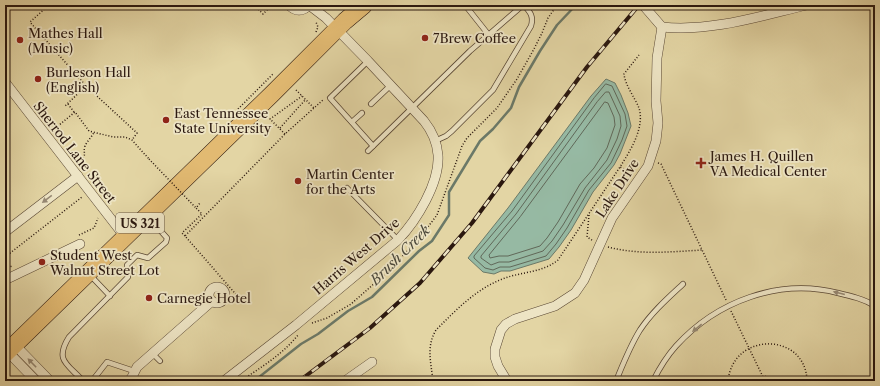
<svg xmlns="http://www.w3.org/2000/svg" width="880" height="386" font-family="'Libre Caslon Text',serif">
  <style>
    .water { fill: #96b9a3; stroke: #6b7968 }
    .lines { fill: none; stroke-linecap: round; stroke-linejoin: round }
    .shore { stroke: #606859; stroke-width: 1 }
    .stream { stroke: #6b7968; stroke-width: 2.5 }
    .lane-casing { stroke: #594734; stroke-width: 6 }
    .street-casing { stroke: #594734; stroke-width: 10 }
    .highway-casing { stroke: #2b180f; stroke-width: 18 }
    .path { stroke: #2b180f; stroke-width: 1.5; stroke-dasharray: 1 2; stroke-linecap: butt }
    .lane { stroke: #ede4c4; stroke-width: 4.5 }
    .street { stroke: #ede4c4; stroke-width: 9 }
    .highway { stroke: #e2ba72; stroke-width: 17 }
    .rail-casing { stroke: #2b180f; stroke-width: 4 }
    .rail { stroke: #ede4c4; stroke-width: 2.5; stroke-dasharray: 8; stroke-linecap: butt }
    .path-bridge { stroke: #2b180f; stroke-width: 1.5; stroke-dasharray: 1 2; stroke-linecap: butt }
    .oneway { fill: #968873 }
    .poi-dot { fill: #8f2418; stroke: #ede4c4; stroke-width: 1.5 }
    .labels { text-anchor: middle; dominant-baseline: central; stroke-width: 3.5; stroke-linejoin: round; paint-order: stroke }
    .shield { fill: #ede4c4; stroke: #655545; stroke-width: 1 }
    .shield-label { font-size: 12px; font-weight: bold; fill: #2b180f }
    .poi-label { font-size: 13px; fill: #2b180f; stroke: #ede4c4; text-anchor: start }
    .street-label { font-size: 13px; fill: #2b180f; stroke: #ede4c4 }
    .water-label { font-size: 14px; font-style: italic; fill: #4b483b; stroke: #ede4c4 }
  </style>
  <rect width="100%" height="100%" fill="#e3d5a4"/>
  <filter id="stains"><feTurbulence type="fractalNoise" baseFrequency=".005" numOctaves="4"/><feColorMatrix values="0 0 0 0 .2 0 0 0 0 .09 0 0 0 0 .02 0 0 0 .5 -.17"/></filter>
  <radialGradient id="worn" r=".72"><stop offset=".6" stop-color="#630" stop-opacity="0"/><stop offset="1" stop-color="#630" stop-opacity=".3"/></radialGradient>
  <path class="water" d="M606,79L615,83L621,95L628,113L631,126L620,154L614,165L593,192L571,230L559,247L549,259L510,271H501L494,274L483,272L468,258L508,208L591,96Z"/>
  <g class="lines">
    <g class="shore">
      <path d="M606,84L612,86L625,114L627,126L622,140L611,163L589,190L567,228L556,244L546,256L510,267H500L493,270L485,268L474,258V256L512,211L594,98Z"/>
      <path d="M606,92H609L620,116L621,126L617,139L607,160L585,188L563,225L552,241L543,251L509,262H499L491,265L481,258V256L516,214L597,102Z"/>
      <path d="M605,102L608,103L614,117L615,125L607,148L594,168L580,184L558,222L547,238L540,246L508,256H499L490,258L489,255L520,217Z"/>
    </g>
    <path class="stream" d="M254,381L301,344L318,334L348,311L372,297L419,251L432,241L449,215V192L480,141L493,129L511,108L519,87L540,51L557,25L576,5"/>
    <g class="lane-casing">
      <g id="lane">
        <path d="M465,5L488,34"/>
        <path d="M368,61L330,98L373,146"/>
        <path d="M371,104L391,85"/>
        <path d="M352,122L362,113"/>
        <path d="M435,141L446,136L452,131L493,90L531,26C534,16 530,12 524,5"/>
        <path d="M368,151L470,51L523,5"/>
        <path d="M347,188L398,240"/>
        <path d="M90,275L110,296"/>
        <path d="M152,353L160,361"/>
        <path d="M83,381C68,364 54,361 69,337L128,277L127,265L137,255L148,258L166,242L167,238L150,219"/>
        <path d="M92,381L107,362L134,371"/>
        <path d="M616,381C623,364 630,346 640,330C652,312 668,298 683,284"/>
        <path d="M653,381C659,369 667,356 676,346C717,301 779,278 838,293C851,296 864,299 875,306"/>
      </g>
    </g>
    <g class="street-casing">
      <g id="street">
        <path d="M289,5C295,12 303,12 309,5"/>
        <path d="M643,5L662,27"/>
        <path d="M662,27C711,32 760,16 807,5"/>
        <path d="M5,82L125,237"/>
        <path d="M5,232L78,176"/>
        <path d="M5,280L80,244"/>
        <circle cx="217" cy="295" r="8"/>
        <path d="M15,345L50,381"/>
        <path d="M8,352L36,381"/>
        <path d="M129,381L132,377L137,367L212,301"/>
        <path d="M224,381L296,325L398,240C416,221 440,183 438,155C437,142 432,131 424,121L368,61L326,18L309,5"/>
        <path d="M345,381L372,362"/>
        <path d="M507,381L498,366L495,357V349L501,330L506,324L515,319L555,306L575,293L584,280L612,218L648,166L656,141L658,123L656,101L657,58L662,27"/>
      </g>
    </g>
    <g class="highway-casing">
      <path id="highway" d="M5,354L272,94L345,21L364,5"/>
    </g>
    <g class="path">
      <path d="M49,5L30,22L86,86L65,106"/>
      <path d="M254,5L263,14L272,5"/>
      <path d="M316,32L318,27L316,22"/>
      <path d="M86,86L137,133L132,140"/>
      <path d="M296,90L314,108"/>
      <path d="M68,104L74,112"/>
      <path d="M238,109L274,73"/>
      <path d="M280,128L305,100"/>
      <path d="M53,130L75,112L89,131L113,137H125L132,140L149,159"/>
      <path d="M285,134L270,119L302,96"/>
      <path d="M78,162C89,154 82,154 85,146C87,141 92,137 94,132"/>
      <path d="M658,163L661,164L726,300"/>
      <path d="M632,173L620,167C630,151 645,128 639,108C635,98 625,85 624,74L639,55"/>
      <path d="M123,215L126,216L131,213"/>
      <path d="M589,215L587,237L592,240"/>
      <path d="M79,235L94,228L98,218"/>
      <path d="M185,236L182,233L202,214L196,208L200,203"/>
      <path d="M608,247C638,255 670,252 702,250"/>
      <path d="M5,257L82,197"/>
      <path d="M5,269L12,266"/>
      <path d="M240,299L185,236L285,134L324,99"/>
      <path d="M731,311L763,377"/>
      <path d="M312,323L327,318L351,304L384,275L418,240L437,215L462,146L467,138L497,108L517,79L534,49L542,33L548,18L557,5"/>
      <path d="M241,381C261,367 282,355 298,335"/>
      <path d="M433,381C431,362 426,347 436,330C457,309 477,288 505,278C522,272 544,272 558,260L620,167"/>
      <path d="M728,381C733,331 806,332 807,381"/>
      <path d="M761,381L766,376L772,378L775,381"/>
    </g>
    <use href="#lane" class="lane"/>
    <use href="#street" class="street"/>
    <use href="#highway" class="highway"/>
    <g class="rail-casing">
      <path id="rail" d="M299,381L370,328L420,283L472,223L587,67L639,5"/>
    </g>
    <use href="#rail" class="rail"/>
    <path class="path-bridge" d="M149,159L196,208"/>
  </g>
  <defs><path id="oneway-solid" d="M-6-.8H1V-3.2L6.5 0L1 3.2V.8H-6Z"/></defs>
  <g class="oneway">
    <use href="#oneway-solid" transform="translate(47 199) rotate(143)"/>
    <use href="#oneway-solid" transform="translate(839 293) rotate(-166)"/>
    <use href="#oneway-solid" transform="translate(697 328) rotate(141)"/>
    <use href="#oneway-solid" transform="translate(32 363) rotate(-134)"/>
  </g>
  <g class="poi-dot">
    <circle cx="425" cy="38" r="4"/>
    <circle cx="20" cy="40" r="4"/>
    <circle cx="38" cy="79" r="4"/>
    <circle cx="166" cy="120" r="4"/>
    <path d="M699 157h4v4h4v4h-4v4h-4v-4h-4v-4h4z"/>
    <circle cx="298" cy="181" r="4"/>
    <circle cx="42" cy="262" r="4"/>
    <circle cx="149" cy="298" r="4"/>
  </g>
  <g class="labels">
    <rect class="shield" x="116" y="213" width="48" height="20" rx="3"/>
    <g class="shield-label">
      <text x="140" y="223">US 321</text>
    </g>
    <g class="poi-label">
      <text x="28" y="33">Mathes Hall<tspan x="28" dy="15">(Music)</tspan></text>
      <text x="433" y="38">7Brew Coffee</text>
      <text x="46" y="72">Burleson Hall<tspan x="46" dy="15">(English)</tspan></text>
      <text x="174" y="113">East Tennessee<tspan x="174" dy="15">State University</tspan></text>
      <text x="710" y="156">James H. Quillen<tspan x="710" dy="15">VA Medical Center</tspan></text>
      <text x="306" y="174">Martin Center<tspan x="306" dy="15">for the Arts</tspan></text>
      <text x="50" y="255">Student West<tspan x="50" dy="15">Walnut Street Lot</tspan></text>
      <text x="157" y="298">Carnegie Hotel</text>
    </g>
    <g class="street-label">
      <text transform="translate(75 152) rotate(52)">Sherrod Lane Street</text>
      <text transform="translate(617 188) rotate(-57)">Lake Drive</text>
      <text transform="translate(356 256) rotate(-41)">Harris West Drive</text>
    </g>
    <g class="water-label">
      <text transform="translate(400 255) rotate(-45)">Brush Creek</text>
    </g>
  </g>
  <rect width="880" height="386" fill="none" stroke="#e3d5a4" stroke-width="20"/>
  <rect x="6" y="6" width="868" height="374" fill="none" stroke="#2b180f" stroke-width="2"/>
  <rect x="10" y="10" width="860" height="366" fill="none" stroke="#2b180f"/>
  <rect width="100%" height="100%" filter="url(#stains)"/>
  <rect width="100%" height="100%" fill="url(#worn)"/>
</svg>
